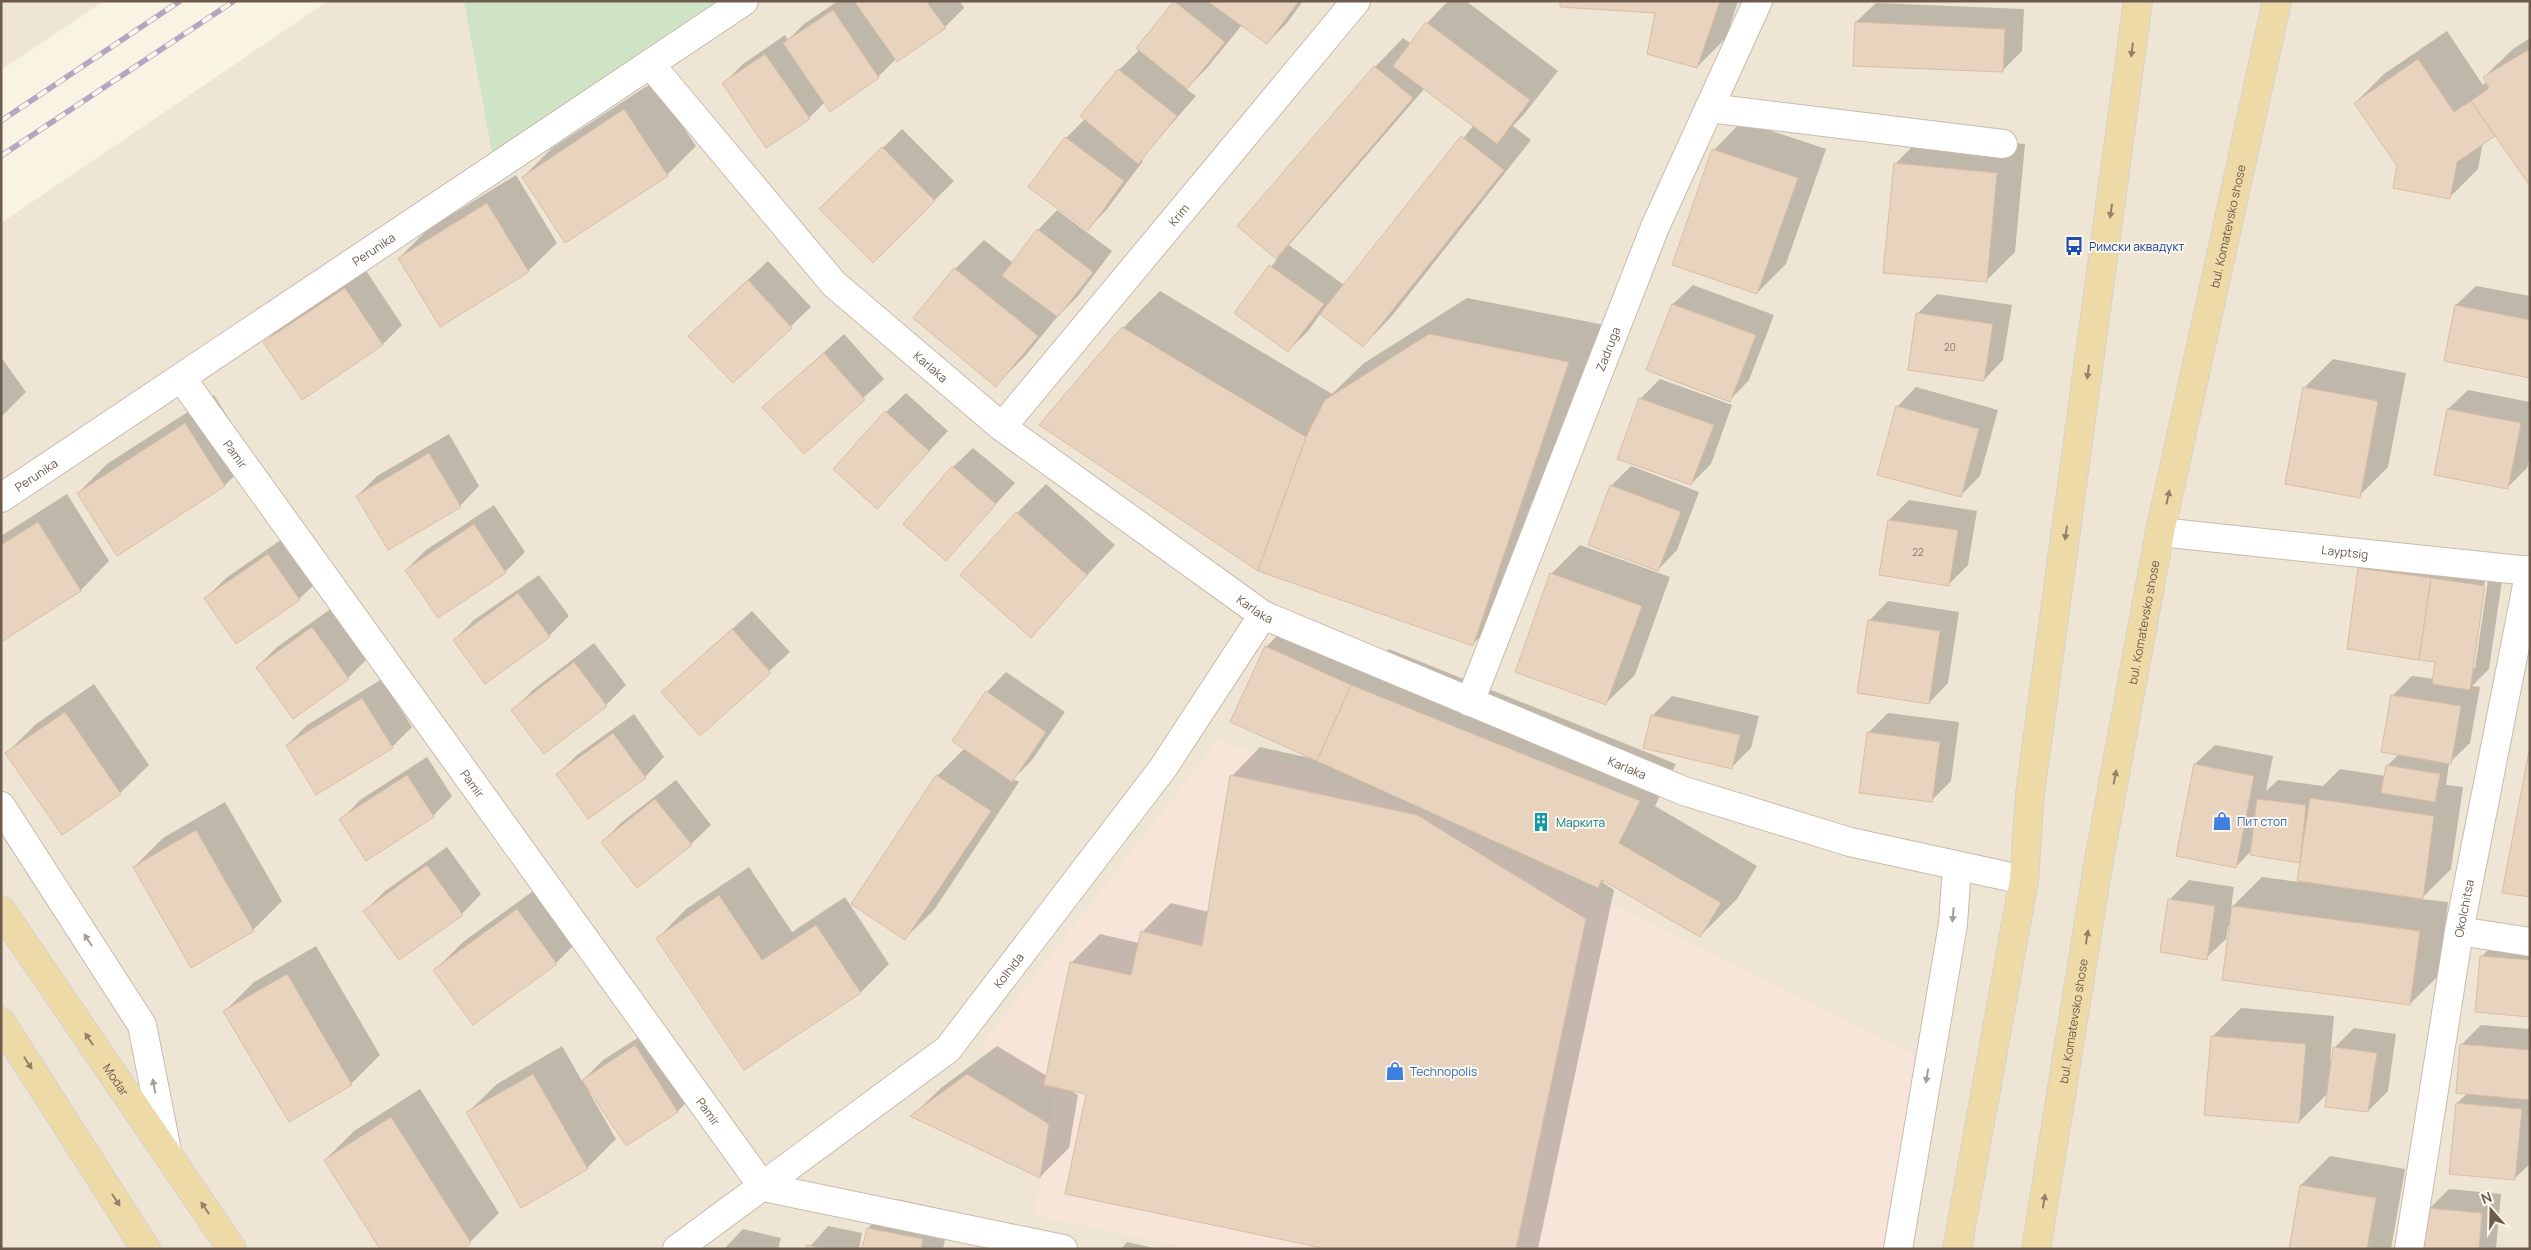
<svg xmlns="http://www.w3.org/2000/svg" width="2531" height="1250" font-family="Manrope,sans-serif">
  <style>
    .residential { fill: #efe5d4 }
    .commercial { fill: #f7e5da }
    .green { fill: #cfe4c5 }
    .shadow { fill: #0003; fill-rule: evenodd }
    .building { fill: #e8d3be; stroke: #dabda3 }
    .lines { fill: none; stroke-linecap: round; stroke-linejoin: round }
    .minor-casing { stroke: #c8bbad; stroke-width: 30 }
    .major-casing { stroke: #d6d1cd; stroke-width: 30 }
    .minor { stroke: #fff; stroke-width: 28 }
    .major { stroke: #eedaa6; stroke-width: 28 }
    .rail-casing { stroke: #b6a5c0; stroke-width: 5.5 }
    .rail { stroke: #fcf7ea; stroke-width: 4; stroke-dasharray: 11; stroke-linecap: butt }
    .oneway { fill: #948268 }
    .oneway2 { fill: #a79d95 }
    .labels { text-anchor: middle; dominant-baseline: central; stroke-width: 4; stroke-linejoin: round; paint-order: stroke }
    .number-label { font-size: 10px; fill: #8c7a6a }
    .street-label { font-size: 12px; fill: #6d5c4e; stroke: #fcf7ea }
    .transit-label { font-size: 12px; fill: #164399; stroke: #fcf7ea; text-anchor: start }
    .shop-label { font-size: 12px; fill: #366cbe; stroke: #fcf7ea; text-anchor: start }
    .culture-label { font-size: 12px; fill: #0d838f; stroke: #fcf7ea; text-anchor: start }
  </style>
  <rect width="100%" height="100%" fill="#f9f3e4"/>
  <g class="residential">
    <path d="M1,1H104L1,70Z"/>
    <path d="M328,1H2530V1249H1V223Z"/>
  </g>
  <path class="commercial" d="M1218,740L1424,812L1923,1059L1898,1249H1192L1034,1215L1054,1097L980,1047Z"/>
  <path class="green" d="M464,1H745L495,168Z"/>
  <g class="shadow">
    <path d="M838,1H960L964,8L945,27L896,59L878,77L825,102L809,118L724,83L743,64L785,35L788,40L804,24Z"/>
    <path d="M1176,1H1303L1287,23L1267,43L1242,25L1207,68L1186,89L1196,96L1141,159L1143,161L1107,209L1088,229L1066,138L1085,119L1082,116L1119,70L1140,49L1138,48Z"/>
    <path d="M1448,1H1466L1558,71L1525,113L1513,126L1531,140L1391,317L1363,346L1321,313L1308,331L1288,351L1236,313L1277,259L1238,226L1375,67L1403,38L1411,44L1427,23ZM1425,88L1474,125L1344,285L1289,245Z"/>
    <path d="M1561,1H1738L1726,38L1697,67L1657,12Z"/>
    <path d="M1876,3L2024,9L2022,51L2002,71L1856,22Z"/>
    <path d="M2447,31L2483,85L2487,82L2484,77L2513,49L2530,38V184L2495,134L2483,142L2478,169L2449,198L2399,165L2355,103L2384,74Z"/>
    <path d="M653,82L696,146L667,175L523,177L552,148Z"/>
    <path d="M1742,121L1826,149L1786,264L1757,293L1714,150Z"/>
    <path d="M902,129L954,181L873,261L821,209Z"/>
    <path d="M1924,135L2025,144L2015,252L1987,280L1895,164Z"/>
    <path d="M516,175L557,243L528,271L399,258L428,229Z"/>
    <path d="M1057,210L1112,251L1078,296L1058,316L1025,356L996,385L915,318L955,269L984,240L1013,263L1038,230Z"/>
    <path d="M768,261L811,307L733,381L709,316Z"/>
    <path d="M365,269L402,325L383,344L302,398L265,342L284,323Z"/>
    <path d="M1693,285L1774,315L1749,380L1730,400L1673,304Z"/>
    <path d="M2476,286L2530,296V376L2456,305Z"/>
    <path d="M1160,291L1332,394L1364,363L1467,298L1605,325L1510,607L1473,644L1123,328Z"/>
    <path d="M1937,294L2012,305L2003,360L1984,380L1917,314Z"/>
    <path d="M844,334L884,379L804,452L764,407Z"/>
    <path d="M1,357L26,392L1,417Z"/>
    <path d="M2333,359L2406,373L2388,467L2359,496L2304,388Z"/>
    <path d="M1660,379L1732,405L1711,464L1691,484L1640,399Z"/>
    <path d="M1916,387L1998,410L1980,476L1960,496L1897,407Z"/>
    <path d="M2468,390L2530,402V455L2527,468L2507,488L2448,409Z"/>
    <path d="M906,393L948,431L877,507L886,412Z"/>
    <path d="M214,395L253,457L225,485L118,554L78,493L107,464Z"/>
    <path d="M449,434L479,486L460,506L357,496L377,476Z"/>
    <path d="M973,448L1015,483L946,559L953,467Z"/>
    <path d="M1631,466L1699,492L1677,550L1658,570L1611,486Z"/>
    <path d="M1046,484L1115,545L1031,636L1017,513Z"/>
    <path d="M67,494L109,561L81,590L1,641V536Z"/>
    <path d="M1909,500L1977,511L1968,565L1949,584L1881,573L1889,520Z"/>
    <path d="M494,505L525,552L505,572L438,617L406,570L426,550Z"/>
    <path d="M288,535L319,580L299,599L236,642L206,598L226,578Z"/>
    <path d="M1580,545L1670,577L1635,675L1606,703L1551,574Z"/>
    <path d="M2379,549L2504,567L2489,669L2472,686L2480,687L2470,743L2449,763L2446,785L2463,787L2451,869L2421,899L2448,902L2439,975L2410,1004L2230,926H2228L2226,939L2206,958L2170,899L2189,880L2234,887L2231,908L2262,877L2298,882L2301,862L2252,850L2236,867L2195,764L2215,745L2273,756L2266,791L2278,780L2323,786L2340,769L2385,776L2387,766L2399,754L2393,695L2412,676L2434,679L2437,661L2359,569ZM2485,580H2488L2475,668H2472Z"/>
    <path d="M539,575L569,616L549,636L485,682L454,640L474,620Z"/>
    <path d="M1888,601L1959,612L1948,683L1929,703L1869,621Z"/>
    <path d="M332,608L367,659L348,678L257,667L277,647Z"/>
    <path d="M752,611L790,652L700,734L683,673Z"/>
    <path d="M1295,618L1381,657L1389,649L1676,764L1655,806L1757,866L1737,899L1700,936L1605,880L1602,882L1614,890L1538,1249H1333L1088,1093L1068,1089L1078,1095L1069,1148L1040,1177L912,1116L941,1088L997,1046L1047,1076L1071,963L1100,934L1139,943L1142,932L1171,903L1209,912L1232,776L1260,747L1310,758L1266,647Z"/>
    <path d="M594,643L626,685L606,705L545,752L513,710L533,690Z"/>
    <path d="M1006,672L1065,712L1032,760L1013,779L1019,782L934,910L905,938L937,776L965,748L987,692Z"/>
    <path d="M382,679L412,727L392,747L317,794L287,745L307,725Z"/>
    <path d="M94,684L149,765L120,793L7,753L36,724Z"/>
    <path d="M1672,696L1759,716L1751,748L1731,768L1652,716Z"/>
    <path d="M1888,713L1959,722L1951,781L1931,801L1868,733Z"/>
    <path d="M634,714L664,757L645,777L557,775L577,755Z"/>
    <path d="M427,757L452,796L433,816L341,820L360,800Z"/>
    <path d="M676,780L711,825L691,844L602,842L622,822Z"/>
    <path d="M225,802L282,901L253,930L134,867L163,838Z"/>
    <path d="M447,847L481,894L462,914L365,911L385,891Z"/>
    <path d="M749,867L792,932L845,897L889,964L861,992L745,1068L658,938L686,909Z"/>
    <path d="M547,881L585,934L556,963L435,970L463,942Z"/>
    <path d="M2501,937L2530,939V1015L2481,957Z"/>
    <path d="M316,946L380,1055L351,1084L289,1120L225,1011L254,982Z"/>
    <path d="M2241,1008L2334,1016L2330,1061H2333L2335,1047L2354,1028L2396,1034L2388,1091L2368,1111L2328,1093L2299,1122L2212,1037Z"/>
    <path d="M2481,1025L2530,1029V1164L2514,1179L2457,1103L2468,1093L2461,1045Z"/>
    <path d="M655,1027L697,1091L678,1111L626,1144L591,1091L589,1092L616,1139L587,1168L468,1112L497,1084L562,1046L582,1081L603,1060Z"/>
    <path d="M420,1089L499,1213L470,1242L325,1160L354,1131Z"/>
    <path d="M2330,1156L2405,1169L2391,1249H2290L2301,1185Z"/>
    <path d="M2449,1189L2501,1194L2496,1249H2426L2429,1209Z"/>
    <path d="M897,1199L951,1211L943,1249H863L868,1228Z"/>
    <path d="M828,1226L862,1233L859,1249H808Z"/>
    <path d="M743,1229L781,1238L778,1249H724Z"/>
    <path d="M1127,1242L1158,1249H1121Z"/>
  </g>
  <g class="building">
    <path d="M854,1H926L946,28L897,62Z"/>
    <path d="M1174,1L1225,42L1187,89L1136,48Z"/>
    <path d="M1207,1H1299L1267,44Z"/>
    <path d="M1560,1H1720L1697,68L1647,54L1655,13L1560,7Z"/>
    <path d="M833,10L879,78L830,112L783,43Z"/>
    <path d="M1426,22L1530,100L1497,144L1393,66Z"/>
    <path d="M1855,22L2005,29L2003,72L1853,66Z"/>
    <path d="M2528,50L2530,51V186L2471,101L2489,88L2483,77Z"/>
    <path d="M765,54L810,119L766,148L722,83Z"/>
    <path d="M2418,59L2454,112L2471,101L2495,136L2457,162L2450,199L2393,188L2397,166L2354,103Z"/>
    <path d="M1374,66L1413,98L1276,259L1237,226Z"/>
    <path d="M1118,69L1177,116L1138,164L1080,116Z"/>
    <path d="M624,109L668,176L565,243L522,177Z"/>
    <path d="M1461,136L1504,170L1363,347L1320,314Z"/>
    <path d="M1065,137L1124,181L1088,231L1028,187Z"/>
    <path d="M882,147L935,201L873,263L819,209Z"/>
    <path d="M1712,149L1798,178L1757,294L1672,265Z"/>
    <path d="M1894,163L1997,173L1987,282L1883,273Z"/>
    <path d="M487,203L529,272L440,327L398,258Z"/>
    <path d="M1037,229L1093,272L1058,317L1002,276Z"/>
    <path d="M1269,265L1324,304L1288,352L1234,313Z"/>
    <path d="M954,268L1038,336L996,387L913,318Z"/>
    <path d="M748,280L792,328L733,383L688,336Z"/>
    <path d="M345,288L383,345L302,400L263,342Z"/>
    <path d="M1672,304L1756,335L1730,402L1646,370Z"/>
    <path d="M2455,305L2530,320V378L2444,361Z"/>
    <path d="M1916,313L1993,324L1984,381L1908,370Z"/>
    <path d="M1122,327L1306,437L1258,571L1039,425Z"/>
    <path d="M1429,334L1569,362L1473,646L1258,571L1306,437L1325,400Z"/>
    <path d="M824,353L865,400L804,454L762,407Z"/>
    <path d="M2303,387L2378,401L2360,498L2285,484Z"/>
    <path d="M1639,398L1714,425L1691,485L1617,459Z"/>
    <path d="M1896,406L1979,429L1961,497L1877,475Z"/>
    <path d="M2447,409L2521,423L2508,489L2434,475Z"/>
    <path d="M885,411L929,451L877,509L833,469Z"/>
    <path d="M185,423L225,486L117,556L77,493Z"/>
    <path d="M429,453L461,507L388,550L356,496Z"/>
    <path d="M952,466L996,504L946,561L903,524Z"/>
    <path d="M1610,485L1681,512L1658,571L1588,545Z"/>
    <path d="M1016,512L1087,575L1031,638L960,575Z"/>
    <path d="M1888,520L1958,530L1949,586L1879,575Z"/>
    <path d="M38,522L81,591L1,642V545Z"/>
    <path d="M474,524L506,573L438,618L405,570Z"/>
    <path d="M268,554L300,600L236,644L204,598Z"/>
    <path d="M2358,568L2431,578L2419,660L2347,649Z"/>
    <path d="M1550,573L1642,606L1606,705L1515,672Z"/>
    <path d="M2431,578L2485,586L2470,690L2432,684L2435,662L2419,660Z"/>
    <path d="M518,593L550,637L485,684L453,640Z"/>
    <path d="M1868,620L1940,631L1929,704L1857,693Z"/>
    <path d="M312,627L349,679L293,719L256,667Z"/>
    <path d="M732,629L771,673L700,736L661,692Z"/>
    <path d="M1265,646L1351,685L1317,761L1230,722Z"/>
    <path d="M574,662L607,706L544,754L511,710Z"/>
    <path d="M1351,685L1640,801L1619,843L1721,903L1700,937L1602,880L1598,888L1317,761Z"/>
    <path d="M986,691L1046,732L1012,782L952,741Z"/>
    <path d="M2391,695L2461,706L2451,764L2381,752Z"/>
    <path d="M362,698L393,748L316,795L286,745Z"/>
    <path d="M65,712L121,794L62,835L5,753Z"/>
    <path d="M1651,715L1740,735L1732,769L1643,748Z"/>
    <path d="M1867,732L1940,742L1932,802L1859,793Z"/>
    <path d="M613,733L646,778L588,819L556,774Z"/>
    <path d="M2529,751H2530V897L2502,893Z"/>
    <path d="M2194,764L2254,776L2236,868L2176,856Z"/>
    <path d="M2386,765L2440,774L2435,802L2381,793Z"/>
    <path d="M407,775L434,817L366,861L339,819Z"/>
    <path d="M936,775L991,811L905,940L851,904Z"/>
    <path d="M1230,775L1417,815L1586,919L1516,1249H1327L1065,1194L1086,1094L1044,1085L1070,962L1131,975L1141,931L1202,946Z"/>
    <path d="M2310,798L2434,816L2423,899L2297,881Z"/>
    <path d="M655,799L692,845L637,888L601,842Z"/>
    <path d="M2257,799L2306,805L2300,863L2250,855Z"/>
    <path d="M196,830L254,931L191,968L133,867Z"/>
    <path d="M427,865L463,915L399,960L363,911Z"/>
    <path d="M719,895L762,960L816,925L861,993L744,1070L656,938Z"/>
    <path d="M2168,899L2215,906L2207,960L2160,952Z"/>
    <path d="M2232,906L2420,931L2410,1005L2222,980Z"/>
    <path d="M517,909L557,964L473,1025L433,970Z"/>
    <path d="M2480,956L2530,960V1017L2475,1012Z"/>
    <path d="M287,974L352,1085L289,1122L223,1011Z"/>
    <path d="M2211,1036L2306,1044L2299,1123L2204,1115Z"/>
    <path d="M2460,1044L2530,1050V1100L2456,1093Z"/>
    <path d="M635,1045L678,1112L626,1146L582,1080Z"/>
    <path d="M2333,1047L2377,1053L2368,1112L2325,1107Z"/>
    <path d="M533,1074L588,1169L521,1208L466,1112Z"/>
    <path d="M967,1074L1049,1124L1040,1178L910,1116Z"/>
    <path d="M2456,1103L2522,1109L2515,1180L2449,1174Z"/>
    <path d="M391,1117L471,1243L462,1249H380L324,1160Z"/>
    <path d="M2300,1185L2376,1198L2367,1249H2289Z"/>
    <path d="M2428,1208L2482,1213L2479,1249H2424Z"/>
    <path d="M867,1228L923,1239L921,1249H862Z"/>
    <path d="M807,1245L824,1249H806Z"/>
  </g>
  <g class="lines">
    <g class="minor-casing">
      <g id="minor">
        <path id="s1" d="M650,64L834,284L1002,427L1263,615L1684,791L1850,842L2024,880"/>
        <path d="M1709,108L2003,144"/>
        <path id="s2" d="M182,379L763,1187L1063,1249"/>
        <path id="s3" d="M1002,427L1356,1"/>
        <path id="s4" d="M1,498L744,1"/>
        <path id="s5" d="M2160,532L2530,571"/>
        <path id="s6" d="M1470,702L1655,227L1758,1"/>
        <path d="M1,806L142,1025L167,1151"/>
        <path d="M2459,931L2530,942"/>
        <path id="s7" d="M677,1249L948,1049L1163,768L1263,615"/>
        <path d="M1898,1249L1953,924L1957,867"/>
        <path id="s8" d="M2409,1249L2459,931L2530,570"/>
      </g>
    </g>
    <g class="major-casing">
      <g id="major">
        <path id="s9" d="M1,910L232,1249"/>
        <path d="M1,1022L146,1249"/>
        <path d="M1957,1249L2024,880L2030,794L2138,1"/>
        <path id="s10" d="M2036,1249L2099,860L2160,532L2277,1"/>
      </g>
    </g>
    <use href="#minor" class="minor"/>
    <use href="#major" class="major"/>
    <g class="rail-casing">
      <g id="rail">
        <path d="M1,121L180,1"/>
        <path d="M1,156L234,1"/>
      </g>
    </g>
    <use href="#rail" class="rail"/>
  </g>
  <defs><path id="oneway-solid" d="M-6-.8H1V-3.2L6.5 0L1 3.2V.8H-6Z" transform="scale(1.25)"/></defs>
  <g class="oneway">
    <use href="#oneway-solid" transform="translate(2132 50) rotate(97)"/>
    <use href="#oneway-solid" transform="translate(2111 211) rotate(98)"/>
    <use href="#oneway-solid" transform="translate(2088 372) rotate(98)"/>
    <use href="#oneway-solid" transform="translate(2168 497) rotate(-78)"/>
    <use href="#oneway-solid" transform="translate(2066 533) rotate(98)"/>
    <use href="#oneway-solid" transform="translate(2115 777) rotate(-79)"/>
    <use href="#oneway-solid" transform="translate(2087 937) rotate(-81)"/>
    <use href="#oneway-solid" transform="translate(89 1039) rotate(-124)"/>
    <use href="#oneway-solid" transform="translate(28 1063) rotate(57)"/>
    <use href="#oneway-solid" transform="translate(116 1200) rotate(57)"/>
    <use href="#oneway-solid" transform="translate(2044 1201) rotate(-81)"/>
    <use href="#oneway-solid" transform="translate(205 1208) rotate(-124)"/>
  </g>
  <g class="oneway2">
    <use href="#oneway-solid" transform="translate(1953 915) rotate(95)"/>
    <use href="#oneway-solid" transform="translate(88 940) rotate(-123)"/>
    <use href="#oneway-solid" transform="translate(1927 1076) rotate(99)"/>
    <use href="#oneway-solid" transform="translate(154 1086) rotate(-101)"/>
  </g>
  <defs>
    <g id="bus-bare" transform="scale(1.5)"><path d="M-5-6H5V4H4V6H2V4H-2V6H-4V4H-5ZM-3.5-4V0h7V-4ZM-3.5 1.2v1.5H-2V1.2ZM2 1.2v1.5H3.5V1.2Z" fill="#1a4fb4" stroke="#fcf7ea" stroke-width="2.5" paint-order="stroke"/></g>
    <g id="shop-bare" transform="scale(1.5)"><path d="M-5-2.5h2.3a2.7 3.5 0 0 1 5.4 0H5L5.5 6h-11ZM-1.5-2.5h3a1.5 2.3 0 0 0-3 0Z" fill="#3f7fe0" stroke="#fcf7ea" stroke-width="2.5" paint-order="stroke"/></g>
    <g id="building-bare" transform="scale(1.5)"><path d="M-4-6H4V6H1V3H-1V6H-4ZM-2.5-4.3h1.7v1.8h-1.7ZM.8-4.3h1.7v1.8H.8ZM-2.5-1h1.7V.8h-1.7ZM.8-1h1.7V.8H.8Z" fill="#0f9aa8" stroke="#fcf7ea" stroke-width="2.5" paint-order="stroke"/></g>
  </defs>
  <g fill-rule="evenodd">
    <use href="#bus-bare" x="2074" y="246"/>
    <use href="#shop-bare" x="2222" y="821"/>
    <use href="#building-bare" x="1541" y="822"/>
    <use href="#shop-bare" x="1395" y="1071"/>
  </g>
  <g class="labels">
    <g class="number-label">
      <text x="1950" y="347">20</text>
      <text x="1918" y="552">22</text>
    </g>
    <g class="street-label">
      <text stroke="none"><textPath href="#s3" startOffset="276">Krim</textPath></text>
      <text stroke="none"><textPath href="#s10" startOffset="1041">bul. Komatevsko shose</textPath></text>
      <text stroke="none"><textPath href="#s4" startOffset="448">Perunika</textPath></text>
      <text stroke="none"><textPath href="#s6" startOffset="379">Zadruga</textPath></text>
      <text stroke="none"><textPath href="#s1" startOffset="414">Karlaka</textPath></text>
      <text stroke="none"><textPath href="#s2" startOffset="92">Pamir</textPath></text>
      <text stroke="none"><textPath href="#s4" startOffset="42">Perunika</textPath></text>
      <text stroke="none"><textPath href="#s5" startOffset="186">Layptsig</textPath></text>
      <text stroke="none"><textPath href="#s1" startOffset="819">Karlaka</textPath></text>
      <text stroke="none"><textPath href="#s10" startOffset="636">bul. Komatevsko shose</textPath></text>
      <text stroke="none"><textPath href="#s1" startOffset="1224">Karlaka</textPath></text>
      <text stroke="none"><textPath href="#s2" startOffset="498">Pamir</textPath></text>
      <text stroke="none"><textPath href="#s8" startOffset="345">Okolchitsa</textPath></text>
      <text stroke="none"><textPath href="#s7" startOffset="436">Kolhida</textPath></text>
      <text stroke="none"><textPath href="#s10" startOffset="231">bul. Komatevsko shose</textPath></text>
      <text stroke="none"><textPath href="#s9" startOffset="205">Modar</textPath></text>
      <text stroke="none"><textPath href="#s2" startOffset="902">Pamir</textPath></text>
    </g>
    <g class="transit-label">
      <text x="2089" y="246">Римски аквадукт</text>
    </g>
    <g class="shop-label">
      <text x="2237" y="821">Пит стоп</text>
      <text x="1410" y="1071">Technopolis</text>
    </g>
    <g class="culture-label">
      <text x="1556" y="822">Маркита</text>
    </g>
  </g>
  <rect width="2531" height="1250" fill="none" stroke="#6d5c4e" stroke-width="5"/>
  <g transform="translate(2491 1210) rotate(340)" stroke="#fcf7ea" stroke-width="4" paint-order="stroke">
  <path d="M0-4L9 19L0 12L-9 19Z" fill="#6d5c4e"/>
  <text y="-8" font-size="14" font-weight="bold" text-anchor="middle" fill="#6d5c4e">N</text>
  </g>
</svg>
